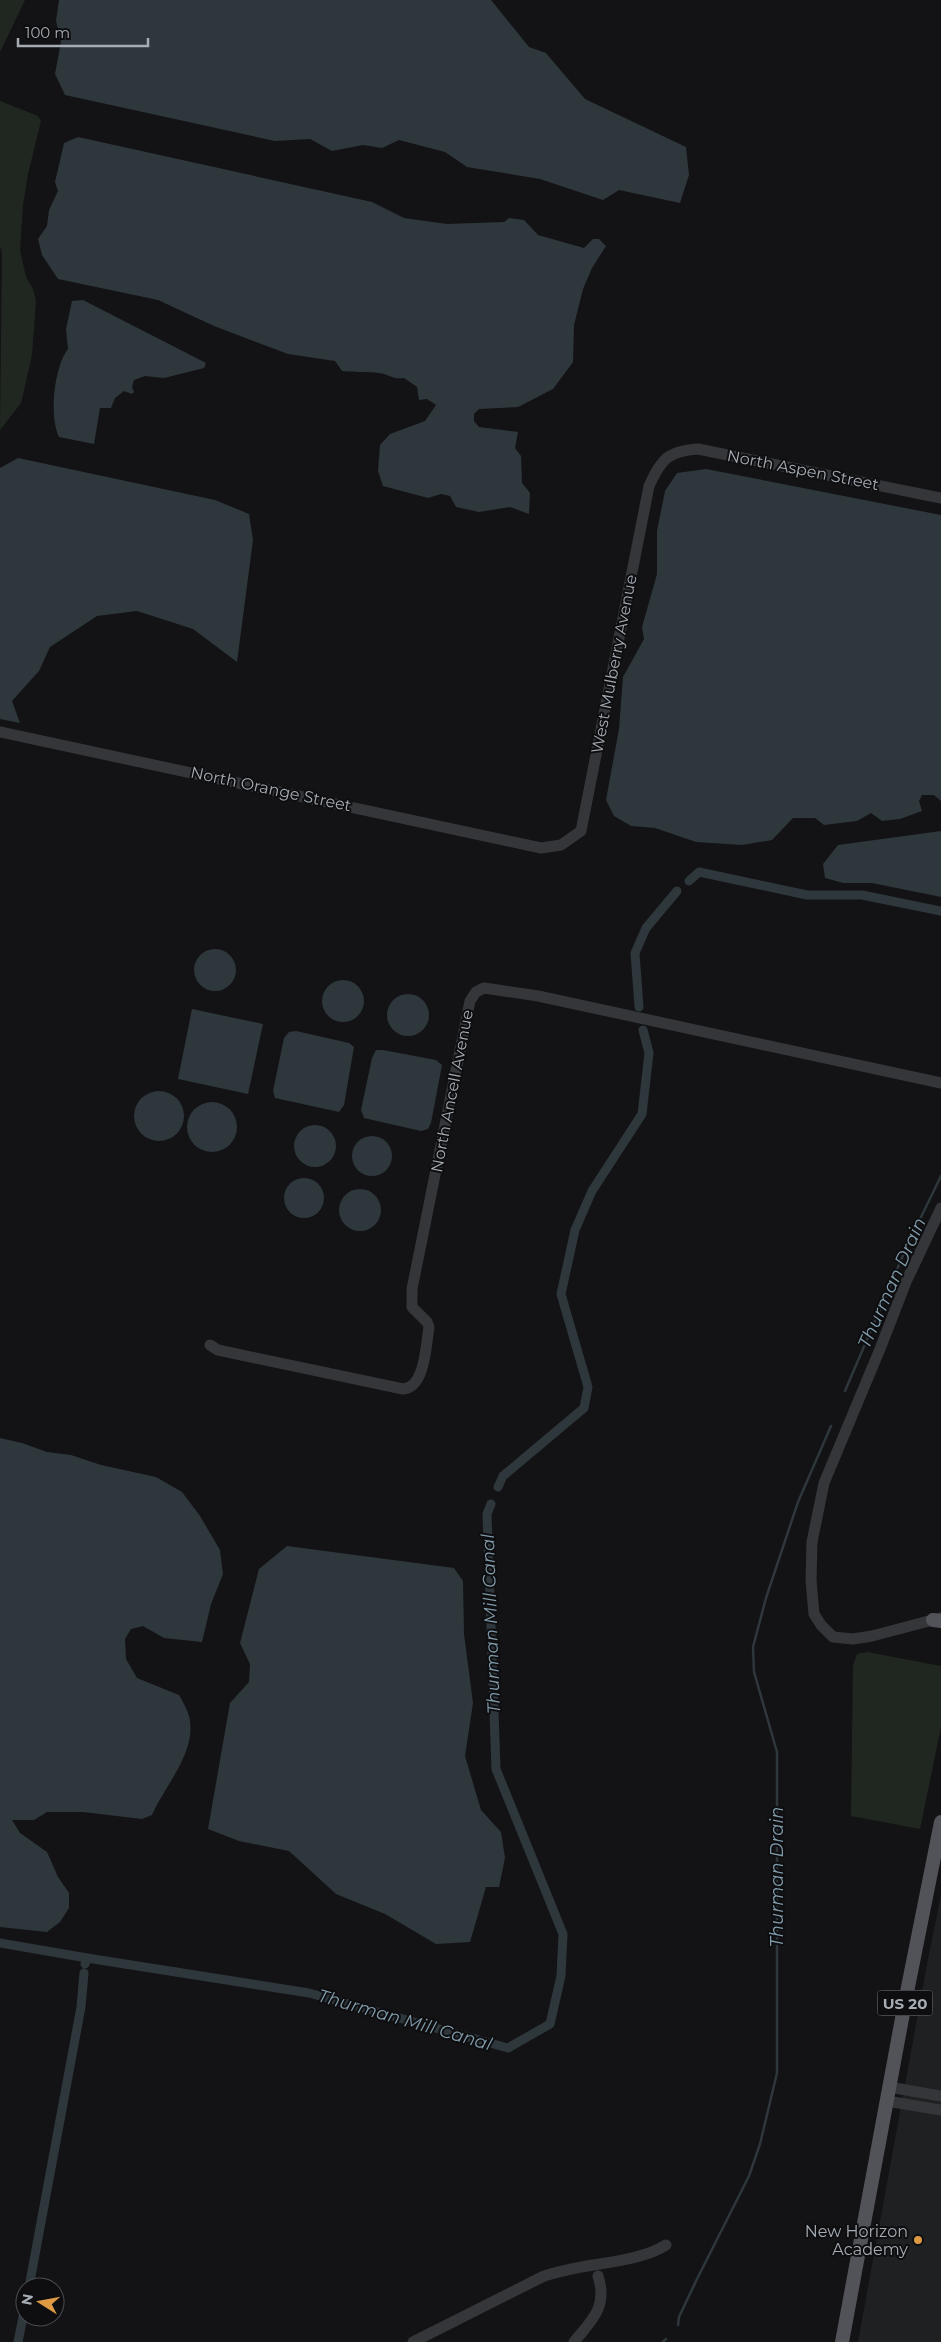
<svg xmlns="http://www.w3.org/2000/svg" width="941" height="2342" font-family="Montserrat,sans-serif">
  <style>
    .built { fill: #1f2022 }
    .green { fill: #202720 }
    .water { fill: #2e373c }
    .lines { fill: none; stroke-linecap: round; stroke-linejoin: round }
    .stream { stroke: #2e373c; stroke-width: 2.5 }
    .canal { stroke: #2e373c; stroke-width: 9 }
    .minor { stroke: #353639; stroke-width: 11 }
    .major { stroke: #515358; stroke-width: 14 }
    .poi-dot { fill: #dd9a42; stroke: #0e0e10; stroke-width: 2 }
    .labels { text-anchor: middle; dominant-baseline: central; stroke-width: 4; stroke-linejoin: round; paint-order: stroke }
    .shield { fill: #0e0e10; stroke: #787d83; stroke-width: 1 }
    .shield-label { font-size: 15px; font-weight: bold; fill: #a6acb4 }
    .street-label { font-size: 16px; fill: #a6acb4; stroke: #0e0e10 }
    .poi-label { font-size: 16px; fill: #a6acb4; stroke: #0e0e10; text-anchor: end }
    .water-label { font-size: 18px; font-style: italic; fill: #819cab; stroke: #0e0e10 }
  </style>
  <rect width="100%" height="100%" fill="#131315"/>
  <path class="built" d="M941,1895V2342H858L928,1959Z"/>
  <g class="green">
    <path d="M0,0H25L0,52Z"/>
    <path d="M0,101L38,116L41,121L28,174L23,205L20,250L26,277L33,289L36,301L32,355L21,403L0,430L2,253L0,246Z"/>
    <path d="M867,1652L941,1666V1727L920,1829L851,1816L853,1666L857,1654Z"/>
  </g>
  <g class="water">
    <path d="M59,0H491L529,47L546,53L585,99L686,147L689,175L680,203L619,190L603,200L540,179L467,167L445,152L399,140L382,148L363,145L332,151L310,139L275,141L65,95L55,74L61,42L56,21Z"/>
    <path d="M78,137L372,202L404,218L447,224L504,222L509,218L524,220L538,235L584,248L593,239H599L606,246L592,268L583,289L574,325L573,362L553,389L518,407L479,409L474,414V421L479,427L518,432L515,448L521,456L522,483L530,493L529,514L510,507L479,512L456,507L450,496L441,494L428,498L383,486L378,471L380,445L390,434L425,421L436,405L427,399L419,400L417,387L404,378C393,379 394,377 384,374C373,371 356,373 342,371L335,361L288,354L214,326L158,300L58,279L42,255L38,239L47,226L49,210L58,191L55,182L64,143Z"/>
    <path d="M83,300L206,363L204,368L164,378L145,376L134,380L132,387L134,392L132,394L124,391L115,398L111,408H100L94,444L59,437C49,416 54,367 68,349L66,329L72,301Z"/>
    <path d="M18,458L215,500L249,514L253,540L237,662L193,629L137,611L97,616L50,647L39,671L12,701L20,723L0,719V468Z"/>
    <path d="M706,469L941,515V801L934,795H922L919,801L922,811L900,819L882,821L871,813L857,821L824,825L815,818H793L772,840L742,845L696,842L655,828L631,826L614,816L606,800L619,729L623,677L644,639L642,627L657,574V531L665,491L677,473Z"/>
    <path d="M941,831V897L872,883H843L825,878L823,864L838,845Z"/>
    <circle cx="215" cy="970" r="21"/>
    <circle cx="343" cy="1001" r="21"/>
    <circle cx="408" cy="1015" r="21"/>
    <path d="M192,1009L263,1024L248,1094L178,1079Z"/>
    <path d="M296,1031L349,1043L354,1047L344,1105L339,1112L275,1098L273,1091L284,1038L289,1032Z"/>
    <path d="M376,1050H383L436,1060L442,1065L431,1123L428,1129L421,1131L364,1118L361,1110L372,1058Z"/>
    <circle cx="159" cy="1116" r="25"/>
    <circle cx="212" cy="1127" r="25"/>
    <circle cx="315" cy="1146" r="21"/>
    <circle cx="372" cy="1156" r="20"/>
    <circle cx="304" cy="1198" r="20"/>
    <circle cx="360" cy="1210" r="21"/>
    <path d="M0,1438L22,1443L47,1452L71,1455L101,1465L156,1477L182,1492L200,1516L220,1550L223,1574L211,1604L202,1642L164,1638L143,1626L131,1629L125,1639L126,1659L137,1678L179,1695C183,1702 187,1709 189,1716C198,1751 165,1785 152,1815L142,1819L83,1812H47L34,1820H12L20,1833L47,1852L58,1877L69,1893V1908L60,1922L47,1932L0,1927Z"/>
    <path d="M287,1546L454,1568L463,1581L464,1634L473,1703L465,1756L481,1810L501,1832L505,1858L499,1887H486L470,1942L436,1944L385,1914L336,1894L289,1851L239,1841L208,1829L230,1703L249,1682L250,1664L240,1643L259,1569Z"/>
  </g>
  <g class="lines">
    <g class="stream">
      <path d="M845,1391L907,1246L941,1176"/>
      <path d="M678,2325L679,2317L696,2281L749,2176L760,2144L777,2073V1752L754,1672L753,1647L766,1598L798,1502L831,1426"/>
      <path d="M663,2342L666,2339"/>
    </g>
    <g class="canal">
      <path d="M689,881L699,872L807,895H862L941,911"/>
      <path d="M639,1007L635,953L646,928L677,891"/>
      <path d="M498,1487L503,1476L584,1408L588,1387L561,1294L575,1230L592,1191L642,1114L649,1053L643,1030"/>
      <path d="M0,1943L87,1958"/>
      <path d="M85,1964L87,1958L309,1993L508,2048L550,2024L561,1976L563,1934L496,1769L487,1514L491,1504"/>
      <path d="M29,2287L81,2007L84,1973"/>
      <path d="M18,2342L25,2307"/>
    </g>
    <g class="minor">
      <path d="M0,732L541,848L561,845L581,831L649,486C661,459 668,451 698,449L941,498"/>
      <path d="M210,1345L218,1350L403,1389C425,1388 426,1345 429,1327L427,1322L412,1307V1289L470,1001L476,992L484,988L538,996L941,1083"/>
      <path d="M940,1618L872,1636L853,1639L833,1637L821,1625L814,1614L811,1580L812,1542L824,1483L880,1349L906,1282L941,1208"/>
      <path d="M889,2087L941,2096"/>
      <path d="M887,2101L941,2110"/>
      <path d="M413,2342L542,2277C581,2262 634,2265 666,2245"/>
      <path d="M574,2342C592,2320 608,2307 598,2276"/>
    </g>
    <g class="major">
      <path d="M933,1620L941,1621"/>
      <path d="M842,2342L906,1997L941,1822"/>
    </g>
  </g>
  <circle class="poi-dot" cx="918" cy="2240" r="5"/>
  <g class="labels">
    <rect class="shield" x="877.5" y="1990.5" width="55" height="25" rx="4"/>
    <g class="shield-label">
      <text x="905" y="2003">US 20</text>
    </g>
    <g class="street-label">
      <text transform="translate(803 470) rotate(11)">North Aspen Street</text>
      <text transform="translate(614 664) rotate(-79)">West Mulberry Avenue</text>
      <text transform="translate(271 789) rotate(12)">North Orange Street</text>
      <text transform="translate(452 1091) rotate(-79)">North Ancell Avenue</text>
    </g>
    <g class="poi-label">
      <text x="908" y="2231">New Horizon<tspan x="908" dy="18">Academy</tspan></text>
    </g>
    <g class="water-label">
      <text transform="translate(892 1283) rotate(-66)">Thurman Drain</text>
      <text transform="translate(491 1624) rotate(-92)">Thurman Mill Canal</text>
      <text transform="translate(777 1877) rotate(-90)">Thurman Drain</text>
      <text transform="translate(405 2020) rotate(16)">Thurman Mill Canal</text>
    </g>
  </g>
  <g transform="translate(40 2302) rotate(281)"><circle r="24" fill="#0e0e10" stroke="#4b4d52"/>
  <path d="M0-4L9 19L0 12L-9 19Z" fill="#dd9a42"/>
  <text y="-8" font-size="14" font-weight="bold" text-anchor="middle" fill="#a6acb4">N</text>
  </g>
  <path d="M18 38v8h130v-8" fill="none" stroke="#a6acb4" stroke-width="2.5"/>
  <text x="25" y="38" font-size="15" fill="#a6acb4" stroke="#0e0e10" stroke-width="4" paint-order="stroke">100 m</text>
</svg>
